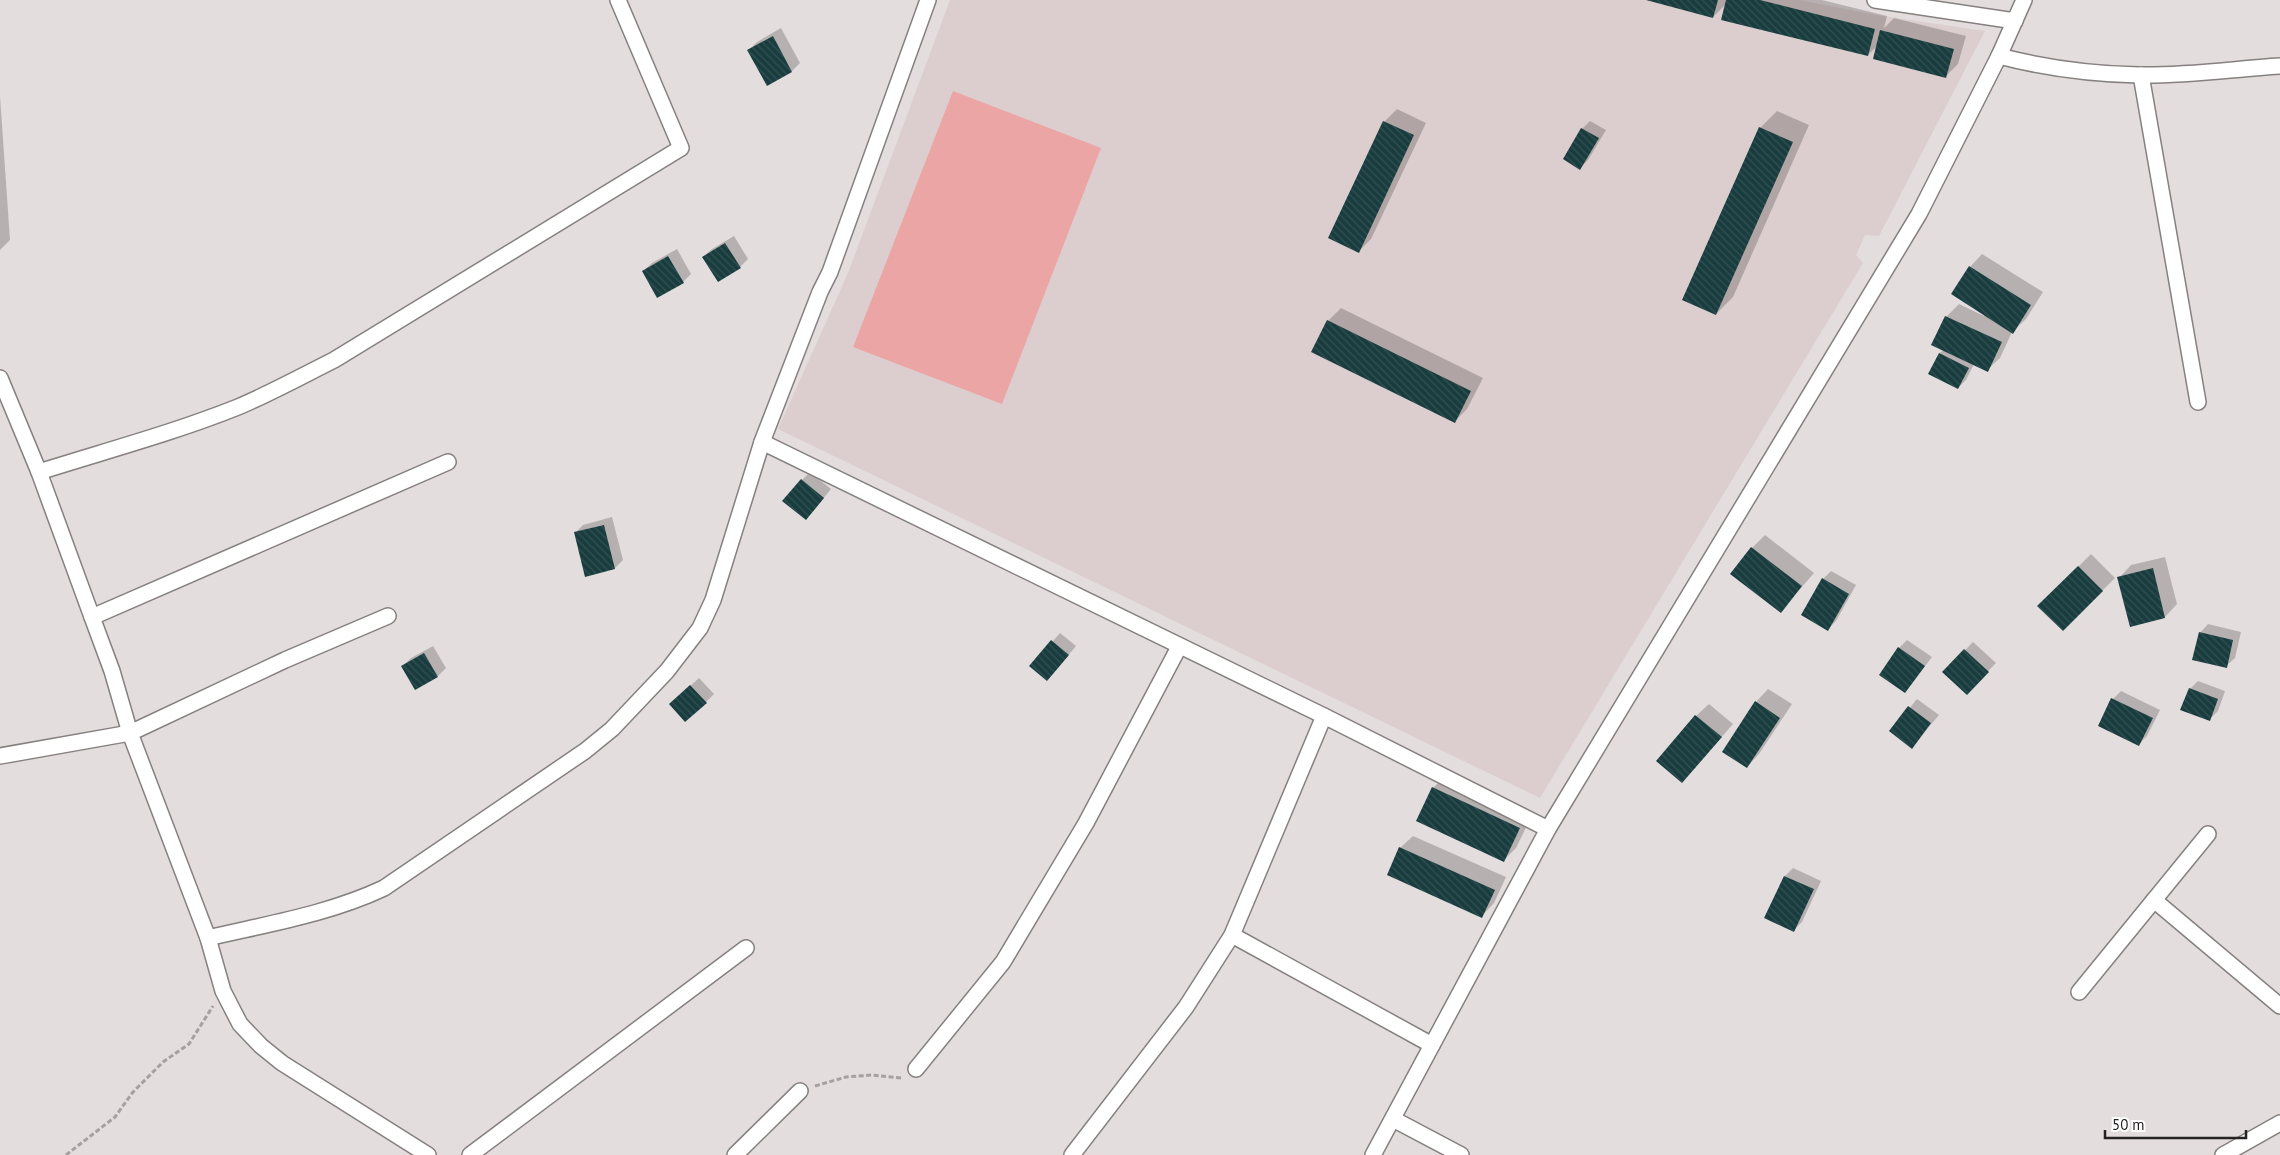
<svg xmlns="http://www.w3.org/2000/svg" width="2280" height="1155" font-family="'PT Sans',sans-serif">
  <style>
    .built { fill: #dccece }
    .grass { fill: #eba5a5 }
    .shadow { fill: #0003 }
    .building { fill: url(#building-back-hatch) }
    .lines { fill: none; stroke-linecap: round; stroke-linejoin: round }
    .street-casing { stroke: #868080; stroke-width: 18 }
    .path { stroke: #a6a0a0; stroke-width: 3; stroke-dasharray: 5 2.5; stroke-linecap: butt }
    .street { stroke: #fff; stroke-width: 15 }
  </style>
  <defs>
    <pattern id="building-back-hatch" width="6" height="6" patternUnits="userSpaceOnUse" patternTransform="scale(1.25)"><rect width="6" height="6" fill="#193d3f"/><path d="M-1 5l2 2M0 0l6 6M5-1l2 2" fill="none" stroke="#325052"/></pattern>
  </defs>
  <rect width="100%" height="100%" fill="#e4dddd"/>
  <path class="built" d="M950,0H1799L1876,15L1985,31L1879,236L1865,235L1856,255L1863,263L1540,798L778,429L848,273Z"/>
  <path class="grass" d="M953,91L1101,148L1002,404L853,347Z"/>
  <g class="shadow">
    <path d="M1648,0H1822L1887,16L1884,28L1894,18L1966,36L1958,64L1946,76L1878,45L1868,55L1727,3L1713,17Z"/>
    <path d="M781,28L800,63L792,71L767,84L749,50L757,42Z"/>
    <path d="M0,96L10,240L0,250Z"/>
    <path d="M1397,109L1426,123L1371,239L1359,251L1384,122Z"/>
    <path d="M1777,111L1809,125L1733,297L1716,314L1760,128Z"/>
    <path d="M1590,121L1606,130L1588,160L1580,168L1582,129Z"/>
    <path d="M734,236L748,259L740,267L703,257L712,249Z"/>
    <path d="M677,249L691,274L683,282L643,271L652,263Z"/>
    <path d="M1982,254L2043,292L2026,319L2012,332L2000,358L1987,370L1974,364L1966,380L1958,388L1940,353L1943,350L1946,317L1959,304L1984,316L1970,267Z"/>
    <path d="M1341,308L1483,378L1467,409L1454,422L1328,321Z"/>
    <path d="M810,472L831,489L814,510L802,480Z"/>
    <path d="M612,517L623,560L615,568L575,533L583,525Z"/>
    <path d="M1765,535L1814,573L1781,611L1752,548Z"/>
    <path d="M2091,554L2115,578L2063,630L2039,606Z"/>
    <path d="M2165,557L2177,604L2165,617L2131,625L2119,578L2131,565Z"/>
    <path d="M1831,571L1856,585L1836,621L1828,629L1823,579Z"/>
    <path d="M2208,624L2241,632L2235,658L2226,666L2200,633Z"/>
    <path d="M1060,633L1076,646L1055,671L1031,666Z"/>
    <path d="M1907,640L1932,657L1905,692L1899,648Z"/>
    <path d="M1973,642L1996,663L1975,685L1944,672Z"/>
    <path d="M433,646L446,668L438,676L415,689L403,666L411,658Z"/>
    <path d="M699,678L714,694L706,702L679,696Z"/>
    <path d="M2198,681L2225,691L2218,711L2209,720L2190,689Z"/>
    <path d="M1768,689L1792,704L1759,754L1747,767L1756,702Z"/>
    <path d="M2121,691L2160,710L2147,736L2139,744L2113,699Z"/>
    <path d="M1917,699L1939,715L1912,747L1891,731Z"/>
    <path d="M1709,704L1733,724L1682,782L1696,716Z"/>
    <path d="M1446,775L1532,815L1516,848L1504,860L1433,788Z"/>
    <path d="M1413,836L1506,877L1494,903L1482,916L1400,848Z"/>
    <path d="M1793,868L1821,881L1802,922L1794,930L1766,917L1785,876Z"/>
  </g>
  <g class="building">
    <path d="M1646,0H1718L1713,18Z"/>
    <path d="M1726,0H1760L1875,29L1868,56L1721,20Z"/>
    <path d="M1880,30L1954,49L1946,78L1873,59Z"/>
    <path d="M773,36L792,72L767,86L747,50Z"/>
    <path d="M1383,121L1414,135L1359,253L1328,238Z"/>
    <path d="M1759,127L1793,142L1716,315L1682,300Z"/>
    <path d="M1581,128L1599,138L1580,170L1563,159Z"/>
    <path d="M725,243L741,268L718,282L702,257Z"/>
    <path d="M668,256L684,283L657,298L642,271Z"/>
    <path d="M1969,266L2031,305L2013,334L1951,294Z"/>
    <path d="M1945,316L2002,342L1988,372L1931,345Z"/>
    <path d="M1327,320L1471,391L1455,423L1311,352Z"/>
    <path d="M1939,353L1969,368L1958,389L1928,374Z"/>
    <path d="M801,479L824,498L806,520L782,501Z"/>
    <path d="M604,525L615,569L585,577L574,532Z"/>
    <path d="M1751,547L1802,586L1781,613L1730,574Z"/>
    <path d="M2078,566L2103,591L2063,631L2037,606Z"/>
    <path d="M2153,568L2165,618L2130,627L2117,577Z"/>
    <path d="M1822,578L1849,594L1828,631L1801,615Z"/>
    <path d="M2199,632L2233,640L2227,668L2192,660Z"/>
    <path d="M1051,640L1069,655L1047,681L1029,666Z"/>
    <path d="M1898,647L1925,666L1905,693L1879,675Z"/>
    <path d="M1964,649L1989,672L1967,695L1942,672Z"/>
    <path d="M424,653L438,677L415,690L401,666Z"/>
    <path d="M690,685L707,703L685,722L669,704Z"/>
    <path d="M2189,688L2218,699L2210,721L2180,710Z"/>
    <path d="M2111,698L2153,718L2139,746L2098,726Z"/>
    <path d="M1755,701L1780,718L1747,768L1722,752Z"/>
    <path d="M1908,706L1931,723L1912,749L1889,731Z"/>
    <path d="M1695,715L1722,737L1682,783L1656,761Z"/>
    <path d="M1432,787L1520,828L1504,862L1416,821Z"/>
    <path d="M1399,847L1495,890L1482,918L1387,875Z"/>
    <path d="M1784,876L1814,889L1794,932L1764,918Z"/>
  </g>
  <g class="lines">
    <g class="street-casing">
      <g id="street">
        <path d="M1875,0L2015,21"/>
        <path d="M1999,56C2045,68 2091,74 2139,75C2186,76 2233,69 2280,66"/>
        <path d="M2141,75L2198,402"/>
        <path d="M0,378L39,472L92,617L112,671L130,733L208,938L223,991L240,1024L261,1046L282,1063L428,1155"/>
        <path d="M762,442L1324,716L1548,829"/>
        <path d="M39,472C105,451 173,433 238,407C271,393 302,376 334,360L681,148L618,0"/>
        <path d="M92,617L448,462"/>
        <path d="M0,756L130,733L285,660L388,616"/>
        <path d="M2154,900L2280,1006"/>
        <path d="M1232,935L1432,1045"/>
        <path d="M208,938C267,924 329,914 384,888L585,751L612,729L667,671L700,628L713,600L762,442L820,292L830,272L928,0"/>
        <path d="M2079,992L2208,834"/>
        <path d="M916,1069L1003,962L1086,823L1179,647"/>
        <path d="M1393,1119L1461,1155"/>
        <path d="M470,1155L746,948"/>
        <path d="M735,1155L800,1091"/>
        <path d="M1072,1155L1186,1007L1232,935L1324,716"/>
        <path d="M1373,1155L1548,829L1919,214L1999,56L2024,0"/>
        <path d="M2223,1155L2280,1123"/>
      </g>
    </g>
    <g class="path">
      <path d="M815,1086L846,1077L872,1075L902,1078"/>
      <path d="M66,1155L115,1117L133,1092L163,1062L189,1044L213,1006"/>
    </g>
    <use href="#street" class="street"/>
  </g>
  <path d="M2105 1130v8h141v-8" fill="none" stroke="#252222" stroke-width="2.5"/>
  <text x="2112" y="1130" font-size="15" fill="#252222" stroke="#ffffff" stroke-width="4" paint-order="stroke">50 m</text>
</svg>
